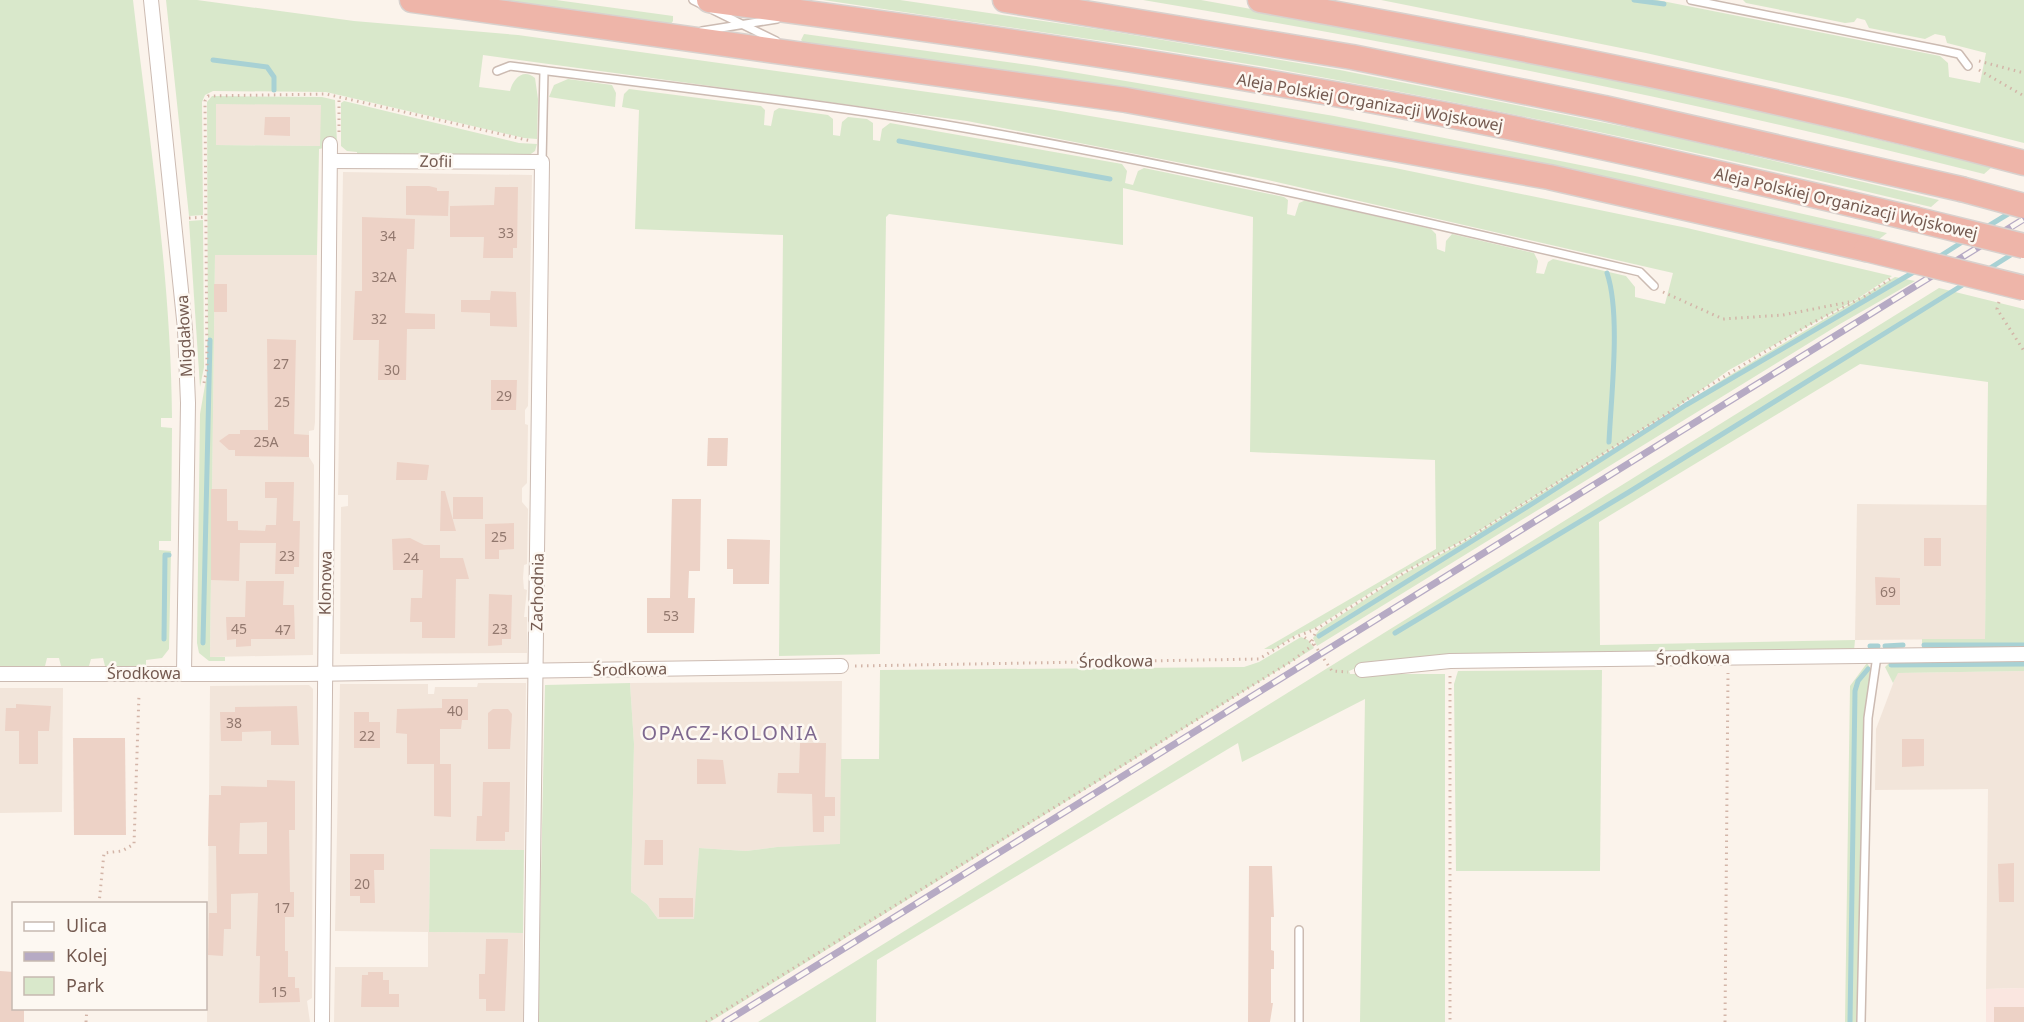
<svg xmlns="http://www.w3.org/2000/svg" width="2024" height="1022" font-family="'Noto Sans',sans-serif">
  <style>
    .residential { fill: #f2e5da }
    .commercial { fill: #fae6e0 }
    .green { fill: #d9e8cb; fill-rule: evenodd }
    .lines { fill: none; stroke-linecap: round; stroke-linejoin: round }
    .stream { stroke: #a8d1d4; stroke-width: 5 }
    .building { fill: #edd2c6; fill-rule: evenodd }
    .lane-casing { stroke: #ccbbb2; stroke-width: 10 }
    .street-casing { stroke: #ccbbb2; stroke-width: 16 }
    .highway-casing { stroke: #d8d1ce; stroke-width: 27 }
    .path { stroke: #d3b5a8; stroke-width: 3; stroke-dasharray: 1.5 4.5; stroke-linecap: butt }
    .lane { stroke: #fff; stroke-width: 7 }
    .street { stroke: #fff; stroke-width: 14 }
    .highway { stroke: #eeb5a9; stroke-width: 24 }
    .rail-casing { stroke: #b6aac4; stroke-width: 7 }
    .rail { stroke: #fdf8f2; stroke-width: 4.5; stroke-dasharray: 14; stroke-linecap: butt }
    .highway-bridge-casing { stroke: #d8d1ce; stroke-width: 27; stroke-linecap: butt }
    .highway-bridge { stroke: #eeb5a9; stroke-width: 24 }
    .labels { text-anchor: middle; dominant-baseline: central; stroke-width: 5; stroke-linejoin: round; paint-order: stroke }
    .number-label { font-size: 14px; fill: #92786e }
    .street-label { font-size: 16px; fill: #745a50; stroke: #fdf8f2 }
    .quarter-label { font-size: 20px; letter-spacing: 1.5px; fill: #7e688f; stroke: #fdf8f2 }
  </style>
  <rect width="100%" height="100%" fill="#fbf3eb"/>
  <g class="residential">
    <path d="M216,104H321V146L215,145Z"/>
    <path d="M343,172L532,175L528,406L525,410V424L528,425L527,483L522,488V502L528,509L527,564L524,565L523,578L524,589L527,590L524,617H527V653L340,654L341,507L348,506V495H338Z"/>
    <path d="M215,255H317L315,422L314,430L309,431V457L314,465L313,655L210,657Z"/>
    <path d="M1857,504L1987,505L1985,639L1855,640Z"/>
    <path d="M2024,671V988L1986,989L1988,789L1875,790L1876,729L1897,673Z"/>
    <path d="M842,681L841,845L777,847L746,851L699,848L695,919H658L647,904L631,892L634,744L630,683Z"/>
    <path d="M478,683H526L524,850L430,849L429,932L523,933V1022H334L335,967H428V932L335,931L340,684H428V694H434L435,687H477Z"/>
    <path d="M309,685L313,689L312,998L307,1001L310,1022H207L210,686Z"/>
    <path d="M0,688H63L62,812L0,813Z"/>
  </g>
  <path class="commercial" d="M2024,988V1022H1986V989Z"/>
  <g class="green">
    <path d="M0,0H133C149,137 171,278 172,418H161V427L172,428L171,541H159V550L171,551L169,649L162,658L146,660V666H105L103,658L91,659L89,666H61L59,658H47L45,666H0Z"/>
    <path d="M166,0H197L354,21L518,35L1043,108L1395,168L1687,228L1892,276L1857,299L1729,370L1670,412L1466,539L1403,572L1315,628L1296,635L1274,649H1264L1436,549L1435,460L1250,452L1253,217L1123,188V245L889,214L886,217L880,654L779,656L783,235L635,229L639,110L622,107L624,94L629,89L761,106L765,110L764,125L771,126L774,111L779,108L828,115L833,119V135L840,136L842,122L848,117L867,119L873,123V140L880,141L882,129L890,123L1122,164L1127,171L1125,183L1133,185L1138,171L1144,168L1284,197L1288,200L1287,214L1295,216L1299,203L1306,200L1431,229L1436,234L1437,249L1445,252L1446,241L1452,234L1534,253L1538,261L1536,273L1544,274L1548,262L1553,259L1626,276L1635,287V297L1665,304L1673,273L1268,180L967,121L483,55L479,87L510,91C513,79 523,68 535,78L538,99L537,139L524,138L326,92L213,91L205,95L202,102L203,215L189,216Z"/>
    <path d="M487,0H556L673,16V21L670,25Z"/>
    <path d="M823,0H900L1104,30L1340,70L1666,135L1939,200L1931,207C1709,154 1485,106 1260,66C1114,41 968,22 823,0Z"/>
    <path d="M1143,0H1201L1392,34L1693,95L1992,167L1984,174C1707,104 1426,47 1143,0Z"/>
    <path d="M1381,0H1657L1940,56L1948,63L1949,77L1980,83L1986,53L1947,43L1945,36L1935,34L1925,39L1869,28L1865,20L1857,18L1854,22L1845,23L1746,3L1743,0H2024V143L1847,98L1646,53Z"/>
    <path d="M804,34L1036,66L1334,116L1635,176L1887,233L1878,240C1523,155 1165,93 804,43L801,40Z"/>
    <path d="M568,79L612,85L616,93L615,107L549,97L554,85Z"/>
    <path d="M212,96L322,97L335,100L337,143H324V148L319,149L317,255H215L210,657H225V661H209L199,653L197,643L200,414L208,368L207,102ZM216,104L321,105L320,146L216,145Z"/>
    <path d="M344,101L519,143L537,144L535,151L528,156H357V152L347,151L341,146V103Z"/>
    <path d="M203,220L204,367L200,387L189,221Z"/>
    <path d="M1895,277L1915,281L1840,324L1317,646L1313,638L1320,629L1402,575L1460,544L1727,377Z"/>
    <path d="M1939,288L2024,309V649L1922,650V639H1985L1988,382L1860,364L1599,522L1600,645L1855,640L1854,651L1421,657L1361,666L1349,671L1350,674H1445V1022H1360L1365,699L1242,762L1238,743L877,960L876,1022H758Z"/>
    <path d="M1301,637L1308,640L1314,648L710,1022H538L545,685L630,683L634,744L631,892L647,904L658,919H694L699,848L746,851L777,847L840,844L841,759H879L880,670L1244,667L1259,662Z"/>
    <path d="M2024,659V671L1898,673L1893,683L1885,667L1891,661Z"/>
    <path d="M1867,663L1872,671L1864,729L1857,1022H1845L1850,686Z"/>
    <path d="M1602,670L1600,871H1456L1454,684L1458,671Z"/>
    <path d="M430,849L524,850L523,933L429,932Z"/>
  </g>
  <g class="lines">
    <g class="stream">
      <path d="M1634,0L1664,4"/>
      <path d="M213,60L267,67L274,77V90"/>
      <path d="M899,141L1110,179"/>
      <path d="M1985,228L2013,211"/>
      <path d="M1937,258L1967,239"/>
      <path d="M1987,270L2014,253"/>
      <path d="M1607,273C1621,314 1611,397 1609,442"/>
      <path d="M1395,633L1629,492L1969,281"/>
      <path d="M1319,636L1535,502L1686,405L1919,269"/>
      <path d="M164,639L165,555H169"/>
      <path d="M203,643L210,340"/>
      <path d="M1924,645H2024"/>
      <path d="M1870,646H1878"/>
      <path d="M1885,646L1903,645"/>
      <path d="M1891,665L2024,664"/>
      <path d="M1850,1022L1855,691L1858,681L1868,669"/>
    </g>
  </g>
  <g class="building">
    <path d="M265,117H290V136L264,135Z"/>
    <path d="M406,186H429L437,188V191H449L448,216L406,215Z"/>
    <path d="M495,187H518L517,248H513V258H483L484,237H450V206L494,205Z"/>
    <path d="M362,217L415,219L414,249H407L405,313L435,314V329H407L406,380H378L379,340H353L355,291H362Z"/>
    <rect x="214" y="284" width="13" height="28"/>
    <path d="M491,291L516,292L517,327L490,326V313L461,312V300H490Z"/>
    <path d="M267,339L296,340L294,434L309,435V457L235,456V450H229L219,441L229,434H240V430H268Z"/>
    <path d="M491,380H517L516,410H491Z"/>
    <path d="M708,438H728L727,466H707Z"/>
    <path d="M397,462L429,465L427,480H396Z"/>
    <path d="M265,482H294L293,521H300L299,567H294V574H275L276,543H240L239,581L211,580V489H227V521H238V530L265,531L266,525H276L277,498H265Z"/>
    <path d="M441,491H445L456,531H440Z"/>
    <rect x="453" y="497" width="30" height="22"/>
    <path d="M672,499H701L700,571H689L688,598H695L694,633H647V598H670Z"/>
    <path d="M514,523V549L499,550V559H485V524Z"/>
    <path d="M410,538L424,545H440V558H463L469,579H456L455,638H422V622H410L411,598H422L423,570H393L392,539Z"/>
    <rect x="1924" y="538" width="17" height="28"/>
    <path d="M727,539L770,540L769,584H733V569H727Z"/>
    <path d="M1875,577L1900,578V605H1876Z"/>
    <path d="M246,581H284L283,605H294L295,639H251V646L236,647V639L227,640L226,617H245Z"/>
    <path d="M489,594L512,595L511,639H502V645L488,646Z"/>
    <path d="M442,699H468V720H462L461,729H440V764H451V817L434,816V764H407V734L396,733L397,709L442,708Z"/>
    <path d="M16,704L51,706L49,731H38V764H19V731H5L6,708H16Z"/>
    <path d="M297,706L299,745H271V731L242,732V741H221L220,712H235V707Z"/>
    <path d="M493,709H508L512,714L510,749H488V713Z"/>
    <path d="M354,712H369V722H380V748H354Z"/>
    <path d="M73,738H125L126,835H74Z"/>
    <path d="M1902,739H1924V766L1902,767Z"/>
    <path d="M800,743H826L825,797H835V816H824V832H813L812,794L777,793L778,773H799Z"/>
    <path d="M697,759L723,760L726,784H697Z"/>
    <path d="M267,780L295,781V830H289L290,892H294V917H285V951H288V977H295V988H299L300,1002L259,1003L260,956H256L258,893L231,894V929H224L223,956L208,955L209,913H217L216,846H208L209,795H221V786L267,787ZM267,822V854H239L240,823Z"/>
    <path d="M483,782H510L509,832H505V841H476L477,816H482Z"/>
    <path d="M645,840H663V865H644Z"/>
    <path d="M350,854H384V870H374L375,903H360V896H350Z"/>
    <path d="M2014,863V902H1999L1998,864Z"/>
    <path d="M1249,866H1272L1274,917H1271V950L1274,951V969H1271V1003H1273L1270,1022H1248Z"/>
    <rect x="659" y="898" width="34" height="19"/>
    <path d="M486,939H508L505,1011H486V999H479V974H485Z"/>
    <path d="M0,971L14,972V1008H24V1022H0Z"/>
    <path d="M368,972H383V980H389V994H399V1007H361L362,975H368Z"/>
    <rect x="1994" y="1007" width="30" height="15"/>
  </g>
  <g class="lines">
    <g class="lane-casing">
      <g id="lane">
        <path d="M693,0L776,41"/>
        <path d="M1691,0L1941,50L1959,54L1968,66"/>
        <path d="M702,31L777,19"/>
        <path d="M497,71L510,66C646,84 782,98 917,120C1160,160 1400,216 1640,272L1654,286"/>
        <path d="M542,162L544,71"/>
        <path d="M1299,1022V930"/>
        <path d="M1861,1022L1868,718L1877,656"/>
      </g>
    </g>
    <g class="street-casing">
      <g id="street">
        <path d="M151,0L185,329L188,403L184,673"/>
        <path d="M330,161L542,162L531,1022"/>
        <path d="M1362,670L1450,661L2024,654"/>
        <path d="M0,674H305L841,666"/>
        <path d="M322,1022L330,144"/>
      </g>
    </g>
    <g class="highway-casing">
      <g id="highway">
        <path d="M412,0L1126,100L1549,177L1866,249"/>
        <path d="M709,0C961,33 1213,69 1463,118C1614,148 1764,183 1914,219"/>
        <path d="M1005,0L1352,57L1604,108L1961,189"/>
        <path d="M1260,0C1516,46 1773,96 2024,163"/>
      </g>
    </g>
    <g class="path">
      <path d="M1979,61L2024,73"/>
      <path d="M1979,70L2024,96"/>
      <path d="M339,132V98"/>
      <path d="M189,218L206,217"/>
      <path d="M1663,292L1723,319L1783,315L1849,302"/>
      <path d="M1999,302L1997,309L2024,351"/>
      <path d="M204,383L207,368L205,101L208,96L326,94L531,141"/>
      <path d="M1312,641L1317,629"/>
      <path d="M1314,644L1332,671L1348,672"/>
      <path d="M855,666L1259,659L1293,638L1318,628L1410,569L1467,539L1668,413L1684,401L1812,323L1865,296L1893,277"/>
      <path d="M1450,676V1022"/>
      <path d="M99,904L104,853L122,851L134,844L139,694"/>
      <path d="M86,1022L87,1008"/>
      <path d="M706,1022L1292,661L1314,644L1301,635"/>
      <path d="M1725,1022L1728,673"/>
    </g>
    <use href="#lane" class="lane"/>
    <use href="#street" class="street"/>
    <use href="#highway" class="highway"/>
    <g class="rail-casing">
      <path id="rail" d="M725,1022L2024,219"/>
    </g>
    <use href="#rail" class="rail"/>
    <g class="highway-bridge-casing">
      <g id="highway-bridge">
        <path d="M1961,189L2024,206"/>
        <path d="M1914,219L2024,246"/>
        <path d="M1866,249L2024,288"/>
      </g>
    </g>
    <use href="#highway-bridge" class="highway-bridge"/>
  </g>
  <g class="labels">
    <g class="number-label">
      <text x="506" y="232">33</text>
      <text x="388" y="235">34</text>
      <text x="384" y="276">32A</text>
      <text x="379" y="318">32</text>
      <text x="281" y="363">27</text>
      <text x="392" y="369">30</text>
      <text x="504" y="395">29</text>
      <text x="282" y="401">25</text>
      <text x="266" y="441">25A</text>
      <text x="499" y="536">25</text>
      <text x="287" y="555">23</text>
      <text x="411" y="557">24</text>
      <text x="1888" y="591">69</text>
      <text x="671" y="615">53</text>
      <text x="239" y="628">45</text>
      <text x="500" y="628">23</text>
      <text x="283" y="629">47</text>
      <text x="455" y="710">40</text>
      <text x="234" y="722">38</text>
      <text x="367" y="735">22</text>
      <text x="362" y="883">20</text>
      <text x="282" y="907">17</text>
      <text x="279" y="991">15</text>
    </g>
    <g class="street-label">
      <text transform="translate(1370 102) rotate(10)">Aleja Polskiej Organizacji Wojskowej</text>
      <text transform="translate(436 161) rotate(1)">Zofii</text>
      <text transform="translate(1846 203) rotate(13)">Aleja Polskiej Organizacji Wojskowej</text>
      <text transform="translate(184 336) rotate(-93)">Migdałowa</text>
      <text transform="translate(325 583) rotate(-89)">Klonowa</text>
      <text transform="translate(537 592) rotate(-89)">Zachodnia</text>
      <text transform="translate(1693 658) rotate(-1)">Środkowa</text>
      <text transform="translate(1116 661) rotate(-1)">Środkowa</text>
      <text transform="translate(630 669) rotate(-1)">Środkowa</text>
      <text x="144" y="673">Środkowa</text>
    </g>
    <g class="quarter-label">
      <text x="730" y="732">OPACZ-KOLONIA</text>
    </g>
  </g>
  <rect x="12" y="902" width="195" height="108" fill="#fdf8f2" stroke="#c6b9b1" stroke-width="1.5"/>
  <rect x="24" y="922" width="30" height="9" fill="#ffffff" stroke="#c6b9b1" stroke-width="1.5"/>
  <text x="66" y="932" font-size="18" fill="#745a50">Ulica</text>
  <rect x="24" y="952" width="30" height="9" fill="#b6aac4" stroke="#c6b9b1" stroke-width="1.5"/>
  <text x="66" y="962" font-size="18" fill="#745a50">Kolej</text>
  <rect x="24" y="977" width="30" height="18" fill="#d9e8cb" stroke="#c6b9b1" stroke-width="1.5"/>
  <text x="66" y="992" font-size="18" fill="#745a50">Park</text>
</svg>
